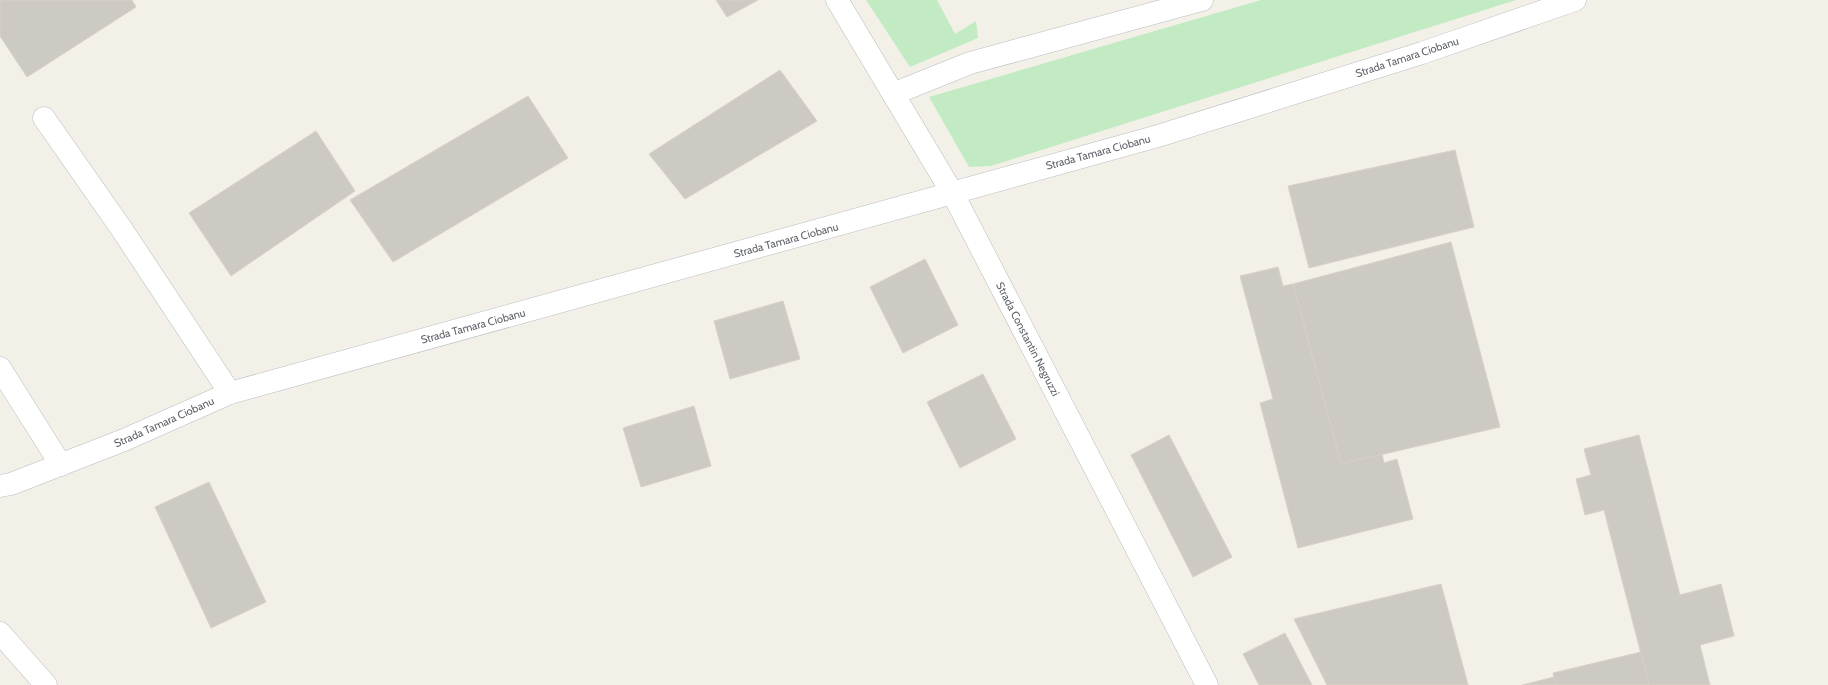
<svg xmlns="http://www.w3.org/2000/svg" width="1828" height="685" font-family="Cabin,sans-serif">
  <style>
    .green { fill: #c2ebc3 }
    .building { fill: #cdcac4; stroke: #d7d2c4 }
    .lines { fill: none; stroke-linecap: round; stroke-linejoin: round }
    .minor-casing { stroke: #b9bcc1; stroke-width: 23 }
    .minor { stroke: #fff; stroke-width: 22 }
    .labels { text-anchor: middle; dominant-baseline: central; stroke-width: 4; stroke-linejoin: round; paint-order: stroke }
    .street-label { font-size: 11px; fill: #5e6269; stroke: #fff }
  </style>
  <rect width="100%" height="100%" fill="#f2f0e7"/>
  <g class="green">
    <path d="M866,0H937L955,34L976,21L978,38L910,67Z"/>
    <path d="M1261,0H1516L991,166L969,167L929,97Z"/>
  </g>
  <g class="building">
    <path d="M0,0H132L136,7L27,77L0,36Z"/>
    <path d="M716,0H758L727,17Z"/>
    <path d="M780,70L817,121L685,199L649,154Z"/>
    <path d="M528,96L568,158L393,262L350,200Z"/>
    <path d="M316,131L355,191L231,276L189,213Z"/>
    <path d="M1455,150L1474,227L1309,268L1288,186Z"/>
    <path d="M1451,242L1500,427L1341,464L1293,284Z"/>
    <path d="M925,259L958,325L903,353L870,287Z"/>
    <path d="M1278,267L1283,286L1293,284L1341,464L1382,454L1384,463L1397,459L1413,519L1298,548L1260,403L1273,399L1240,276Z"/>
    <path d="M783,301L800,359L730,379L714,321Z"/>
    <path d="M983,374L1016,439L960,468L927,402Z"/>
    <path d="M694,406L711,466L641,487L623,428Z"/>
    <path d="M1169,435L1232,557L1193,577L1131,455Z"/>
    <path d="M1639,435L1680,595L1721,584L1734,636L1700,645L1710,685H1649L1604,510L1585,515L1576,479L1591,475L1584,449Z"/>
    <path d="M209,482L266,602L211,628L155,507Z"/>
    <path d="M1441,584L1468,685H1327L1294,619Z"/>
    <path d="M1285,633L1312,685H1259L1243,654Z"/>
    <path d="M1641,652L1649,685H1556L1553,673Z"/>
    <path d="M1554,677L1556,685H1522Z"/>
  </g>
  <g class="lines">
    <g class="minor-casing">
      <g id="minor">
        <path d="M837,0L953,194L1207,685"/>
        <path d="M893,94L970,63L1202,0"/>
        <path d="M44,118L123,231L230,393"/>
        <path d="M0,368L61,465"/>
        <path d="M0,486L11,484L124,440L230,393L1158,136L1422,53L1575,0"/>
        <path d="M0,633L46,685"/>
      </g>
    </g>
    <use href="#minor" class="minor"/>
  </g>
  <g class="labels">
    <g class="street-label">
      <text transform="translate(1407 57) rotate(-18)">Strada Tamara Ciobanu</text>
      <text transform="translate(1098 152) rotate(-15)">Strada Tamara Ciobanu</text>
      <text transform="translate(786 240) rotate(-15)">Strada Tamara Ciobanu</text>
      <text transform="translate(473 326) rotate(-15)">Strada Tamara Ciobanu</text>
      <text transform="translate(1028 339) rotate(63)">Strada Constantin Negruzzi</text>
      <text transform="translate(164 422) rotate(-24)">Strada Tamara Ciobanu</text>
    </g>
  </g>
</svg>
